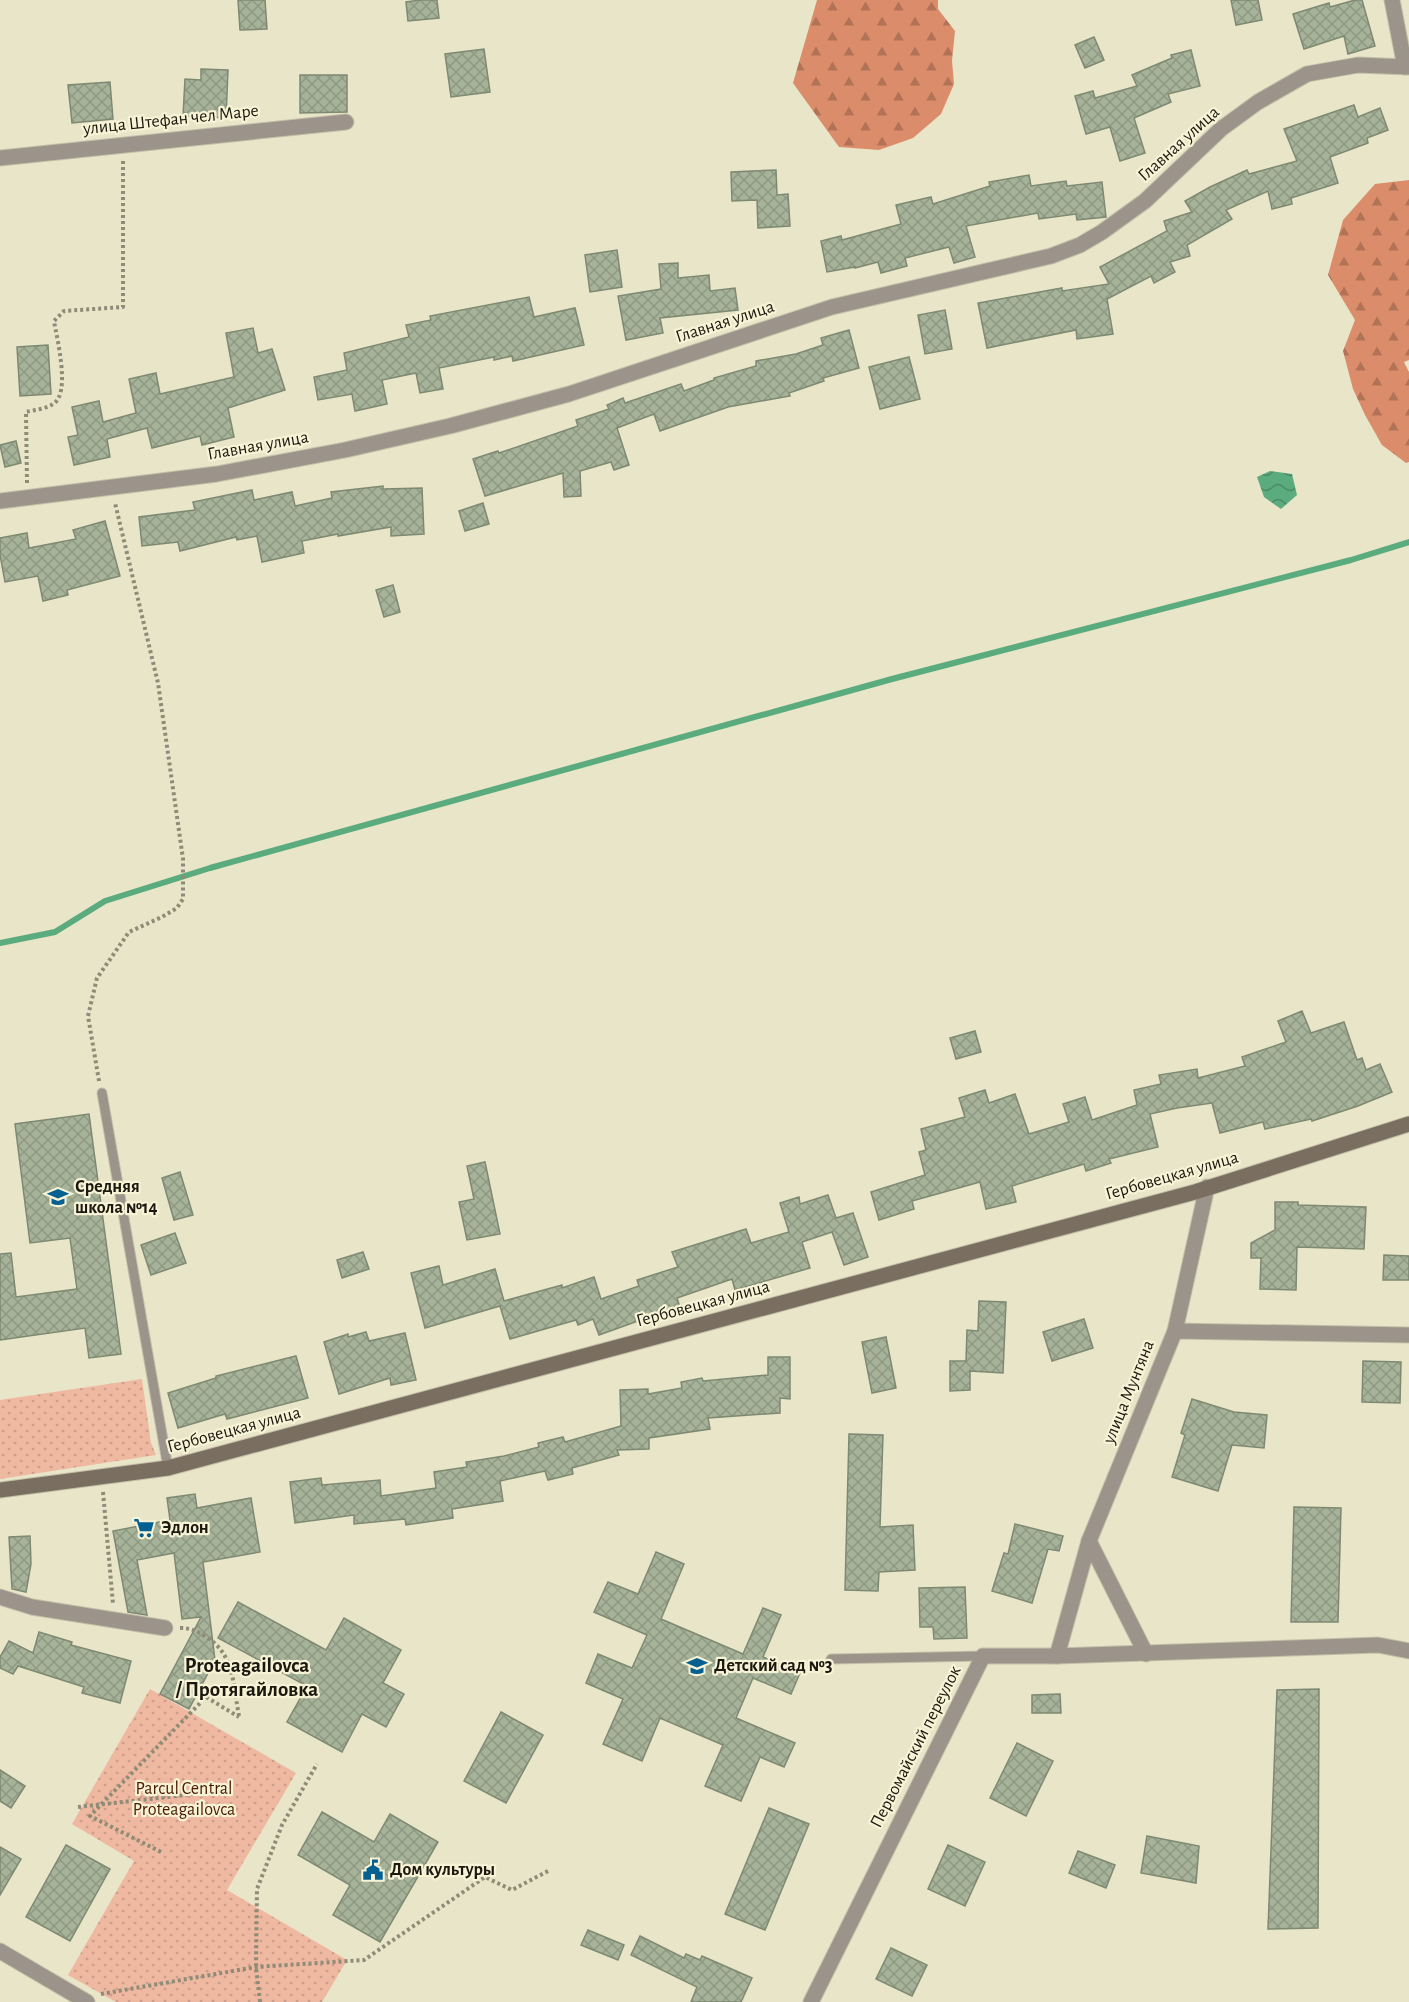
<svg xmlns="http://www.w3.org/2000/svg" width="1409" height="2002" font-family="'Alegreya Sans',sans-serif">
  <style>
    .forest { fill: url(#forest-firs) }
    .park { fill: url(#park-dots) }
    .water { fill: url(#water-waves) }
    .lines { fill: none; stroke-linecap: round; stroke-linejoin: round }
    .stream { stroke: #5aab7d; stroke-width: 6 }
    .building { fill: url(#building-cross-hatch); stroke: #7e8971; stroke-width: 1.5 }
    .lane-casing { stroke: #c4c0a8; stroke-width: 11 }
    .street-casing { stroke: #c4c0a8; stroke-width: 17 }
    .secondary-casing { stroke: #c4c0a8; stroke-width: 17 }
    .path { stroke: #8e8b77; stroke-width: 4; stroke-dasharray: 3 3; stroke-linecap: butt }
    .lane { stroke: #9c948a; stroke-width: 9 }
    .street { stroke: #9c948a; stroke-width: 15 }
    .secondary { stroke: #7a6e60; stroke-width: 15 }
    .labels { text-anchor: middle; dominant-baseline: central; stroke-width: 4.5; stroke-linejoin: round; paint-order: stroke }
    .street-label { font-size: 18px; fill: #1b190f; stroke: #f7f3d6 }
    .poi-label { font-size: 18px; font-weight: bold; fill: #1b190f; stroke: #f7f3d6; text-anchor: start }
    .park-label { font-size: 18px; fill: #4b1a01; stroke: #f7f3d6 }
    .quarter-label { font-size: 21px; font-weight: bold; fill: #1b190f; stroke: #f7f3d6 }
  </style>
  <defs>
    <pattern id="forest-firs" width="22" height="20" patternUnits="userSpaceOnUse" patternTransform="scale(1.5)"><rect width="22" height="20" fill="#db8d6b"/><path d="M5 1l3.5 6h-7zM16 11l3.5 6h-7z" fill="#b17256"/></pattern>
    <pattern id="park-dots" width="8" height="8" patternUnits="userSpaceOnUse" patternTransform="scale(1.5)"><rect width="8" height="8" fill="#efb8a1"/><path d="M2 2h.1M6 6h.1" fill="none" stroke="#cc9e89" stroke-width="1.8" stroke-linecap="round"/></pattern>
    <pattern id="water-waves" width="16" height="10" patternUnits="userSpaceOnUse" patternTransform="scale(1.5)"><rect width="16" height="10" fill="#5aab7d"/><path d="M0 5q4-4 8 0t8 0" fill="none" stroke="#4a8a65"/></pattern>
    <pattern id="building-cross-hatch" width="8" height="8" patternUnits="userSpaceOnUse" patternTransform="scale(1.5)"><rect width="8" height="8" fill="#a6b399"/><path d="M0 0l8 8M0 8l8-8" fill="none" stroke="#8e9983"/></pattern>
  </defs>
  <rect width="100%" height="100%" fill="#e9e5c9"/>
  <g class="forest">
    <path d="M817,0H938V9L955,31L952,61L954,84L941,114L913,138L879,150L839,147L793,83Z"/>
    <path d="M1409,180V360L1404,362L1409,372V462L1406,463L1382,445L1365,415L1353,389L1343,351L1355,320L1328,275L1343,220L1375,184Z"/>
  </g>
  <g class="park">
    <path d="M142,1379L151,1443L156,1455L0,1479V1400Z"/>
    <path d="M150,1689L296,1773L227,1890L347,1960L322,2002H116L68,1975L134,1861L72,1824Z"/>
  </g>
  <path class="water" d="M1270,471L1292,474L1297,495L1281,509L1264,497L1257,477Z"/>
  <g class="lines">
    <path class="stream" d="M0,943L55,932L105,901L210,868L892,679L1351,560L1409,542"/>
  </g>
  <g class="building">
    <path d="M238,0H265L267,29L240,30Z"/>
    <path d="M420,0H437L439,18L408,21L406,2Z"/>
    <path d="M1231,0H1258L1262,20L1236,25Z"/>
    <path d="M1355,0H1362L1375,46L1348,54L1344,36L1304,49L1293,14L1329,3L1330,7Z"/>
    <path d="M1094,37L1104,60L1085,68L1075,45Z"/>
    <path d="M484,49L490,92L451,97L445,54Z"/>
    <path d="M1191,50L1200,86L1168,94L1171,102L1134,118L1145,153L1120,161L1110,127L1086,134L1075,96L1093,91L1095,98L1137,86L1132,75L1172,58L1171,55Z"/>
    <path d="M201,69L228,70L226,118L183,116L185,79L201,80Z"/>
    <path d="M300,75H347V112L300,113Z"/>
    <path d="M110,82L113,119L72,123L68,85Z"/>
    <path d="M1354,105L1358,117L1380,108L1388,130L1367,138L1368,143L1330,157L1338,183L1291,198L1292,204L1272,209L1268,191L1226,210L1232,219L1187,245L1190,256L1170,262L1175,272L1154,283L1151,276L1107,299L1113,334L1077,339L1076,330L987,348L978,303L1062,288V291L1109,284L1100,267L1167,231L1164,221L1192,212L1185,201L1210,187L1247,170L1249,174L1297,161L1284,129Z"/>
    <path d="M776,170L777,195L788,194L790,226L758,228L757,200L732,201L731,172Z"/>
    <path d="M1029,175L1031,186L1066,181L1067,186L1102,182L1106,217L1077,220L1076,214L1039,219L1038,213L966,226L975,257L954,263L949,247L905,258L907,266L881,273L878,262L855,268V267L827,272L821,241L841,236L842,240L901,224L896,205L931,197L933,204L990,186L989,182Z"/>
    <path d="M617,250L622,287L590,292L585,255Z"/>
    <path d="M678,263V278L709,275L710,291L735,288L738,310L660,318L663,333L626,340L618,296L661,289L659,264Z"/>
    <path d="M529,297L534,317L575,308L584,345L513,361L512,356L494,360V357L439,368L443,389L420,393L416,373L382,380L387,404L355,411L352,394L318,400L314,377L347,370L344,353L409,337L406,325L431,320L430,316Z"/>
    <path d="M945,310L952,349L925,354L918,315Z"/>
    <path d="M253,328L258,353L272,349L285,390L228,408L234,437L202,445L200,436L152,448L147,428L107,439L110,457L74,465L68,437L78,435L72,407L99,401L103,422L136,413L129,379L156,373L160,394L234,377L226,333Z"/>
    <path d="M849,330L859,368L823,378L824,381L789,393L790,396L728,407L660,431L654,414L617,428L629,465L614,470L611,462L580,471L581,496L564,497L563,473L485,496L473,459L498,451L499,453L578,426L576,420L609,409L607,405L623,398L625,403L681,384L684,391L714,380V378L756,366V361L796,354L823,345L821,338Z"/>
    <path d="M48,345L51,394L20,396L17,347Z"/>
    <path d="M909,357L920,399L880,409L869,367Z"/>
    <path d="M16,441L21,463L5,467L0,445Z"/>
    <path d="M383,486V489L422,488L424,534L391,536V527L338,536V534L302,541L304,553L262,562L257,536L237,540L236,537L180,551L178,542L142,546L139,517L195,510L193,502L252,490L254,500L292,492L295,506L332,498L331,492Z"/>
    <path d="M483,503L489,524L465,531L459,511Z"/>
    <path d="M105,521L120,576L67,590L68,595L43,601L38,576L5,582L0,555V538L27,533L29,548L76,539L73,530Z"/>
    <path d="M393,585L400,612L384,617L376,590Z"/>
    <path d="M1302,1011L1311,1033L1344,1022L1357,1060L1362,1058L1366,1070L1380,1064L1392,1092L1358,1106L1312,1121L1311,1119L1265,1129L1263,1122L1220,1133L1212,1103L1177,1108L1150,1114L1158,1147L1109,1159L1111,1163L1086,1171L1084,1164L1012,1186L1016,1202L986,1209L980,1182L912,1201L914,1209L879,1220L871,1192L925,1175L919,1152L926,1150L921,1129L965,1117L959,1098L985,1090L989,1103L1015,1094L1029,1134L1069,1122L1063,1104L1085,1097L1092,1120L1137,1105L1134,1090L1161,1084L1159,1075L1197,1069L1198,1078L1245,1066L1242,1057L1286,1042L1278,1021Z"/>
    <path d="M975,1031L981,1052L956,1059L950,1038Z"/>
    <path d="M89,1114L121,1354L89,1358L85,1328L0,1340V1254L11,1253L16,1297L77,1289L70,1238L30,1243L15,1124Z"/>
    <path d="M485,1162L500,1234L467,1240L459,1202L474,1199L467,1166Z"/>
    <path d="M180,1172L193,1215L174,1220L162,1178Z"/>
    <path d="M828,1195L836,1218L853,1213L868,1257L844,1265L832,1232L802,1242L810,1268L735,1290L732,1279L677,1298L681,1310L649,1320V1317L599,1335L593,1319L578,1325L576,1320L510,1339L500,1306L425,1328L411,1273L439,1266L443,1285L495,1269L504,1301L562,1285V1288L594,1277L601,1299L639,1286L637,1280L678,1267L672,1252L746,1229L751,1243L789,1232L780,1203L799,1197L800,1204Z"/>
    <path d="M1275,1202H1298V1205L1366,1207L1364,1249L1297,1247L1296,1290L1260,1289L1261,1258H1251V1243L1275,1230Z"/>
    <path d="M175,1233L186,1263L151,1275L141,1245Z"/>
    <path d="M363,1252L369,1269L342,1278L337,1260Z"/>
    <path d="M1384,1255L1409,1256V1280H1383Z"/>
    <path d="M979,1301L1006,1302L1003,1373L970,1371V1390L950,1391V1361H966L967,1330L978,1331Z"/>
    <path d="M1084,1319L1093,1348L1052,1361L1043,1332Z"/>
    <path d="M366,1332L369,1341L405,1333L416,1380L391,1385L390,1378L339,1394L324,1342L348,1334V1337Z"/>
    <path d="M886,1337L896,1388L872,1393L862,1342Z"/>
    <path d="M296,1356L308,1398L227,1419L225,1414L178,1428L168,1393L216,1378V1376Z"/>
    <path d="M768,1357H790V1399L780,1398V1413L708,1418L710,1429L649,1438V1449L617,1450L619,1455L572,1468L573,1474L548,1480L545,1471L500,1481L503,1501L452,1509L453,1518L406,1525L405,1519L354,1524V1515L295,1523L290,1482L321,1478L322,1485L380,1480L381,1496L436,1488L434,1472L467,1467L466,1462L504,1456L539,1447L538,1443L563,1437L565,1442L621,1426L620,1390L648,1389V1394L682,1388L681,1382L702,1378L703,1381L768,1375Z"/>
    <path d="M1363,1361L1401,1362L1400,1403L1362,1402Z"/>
    <path d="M1192,1399L1234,1412L1267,1415L1264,1448L1232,1445L1218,1491L1172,1477L1185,1435L1181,1433Z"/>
    <path d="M849,1434L883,1435L880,1527L913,1525L915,1570L879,1572L878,1591L845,1590Z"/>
    <path d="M195,1494L197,1508L251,1498L260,1552L203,1562L215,1660L189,1709L160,1694L201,1617L182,1619L174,1553L137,1560L147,1615L128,1612L113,1531L170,1520L167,1498Z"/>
    <path d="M1294,1507L1341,1508L1338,1622H1291Z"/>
    <path d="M1015,1524L1063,1536L1059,1551L1048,1549L1032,1603L992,1591L1004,1553L1008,1554Z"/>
    <path d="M30,1536L31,1564L26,1592L12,1589L9,1537Z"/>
    <path d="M656,1552L684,1564L661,1619L743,1654L763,1608L781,1615L763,1657L800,1673L791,1694L753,1678L736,1718L795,1743L784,1767L760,1757L741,1801L705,1786L723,1745L660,1718L642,1761L603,1744L623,1699L586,1683L598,1654L632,1668L647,1635L594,1612L608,1582L638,1594Z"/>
    <path d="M965,1587L967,1638L934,1639L933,1627H920L919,1588Z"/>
    <path d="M238,1602L326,1650L344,1618L401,1650L383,1683L404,1694L386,1727L362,1714L342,1752L287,1722L307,1686L218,1638Z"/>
    <path d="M39,1632L72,1642L71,1645L131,1661L120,1703L82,1693L84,1687L18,1666L13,1674L0,1668V1657L9,1641L33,1653Z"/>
    <path d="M1319,1689L1318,1928L1268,1929L1277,1690Z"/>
    <path d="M1060,1694L1061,1713H1032V1695Z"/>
    <path d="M501,1712L543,1735L506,1803L464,1781Z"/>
    <path d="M1017,1743L1053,1761L1026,1816L990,1798Z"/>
    <path d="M0,1770L25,1786L11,1808L0,1801Z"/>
    <path d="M769,1808L809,1824L765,1930L725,1914Z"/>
    <path d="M322,1812L374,1842L390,1814L438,1842L380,1942L333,1915L350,1885L298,1855Z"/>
    <path d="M1147,1836L1199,1846L1196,1883L1141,1873Z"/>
    <path d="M66,1845L110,1869L70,1941L26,1917Z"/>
    <path d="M948,1845L985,1862L965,1906L928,1889Z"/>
    <path d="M0,1847L21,1859L0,1895Z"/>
    <path d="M1078,1851L1115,1865L1106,1888L1069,1873Z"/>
    <path d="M588,1930L624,1945L618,1960L581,1945Z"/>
    <path d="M640,1936L684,1958L686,1954L700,1960L702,1956L752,1978L741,2002H691L697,1987L631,1955Z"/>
    <path d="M891,1948L927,1965L912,1996L876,1979Z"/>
  </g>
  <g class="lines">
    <g class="lane-casing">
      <g id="lane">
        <path d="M102,1093L168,1468"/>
        <path d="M831,1659L983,1656"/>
      </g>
    </g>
    <g class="street-casing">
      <g id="street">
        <path d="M1392,0L1405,67"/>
        <path d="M0,158L346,122"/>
        <path d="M0,501L217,474L345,450L450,426L569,394L832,307L1051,256L1080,245L1102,232L1145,201L1221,129L1258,102L1307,74L1358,65L1409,67"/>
        <path d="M1175,1331L1207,1187"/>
        <path d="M1089,1541L1146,1654"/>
        <path d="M0,1597L32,1607L165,1628"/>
        <path d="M1057,1656L1089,1541L1175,1331L1409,1335"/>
        <path d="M0,1951L87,2002"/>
        <path d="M811,2002L983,1656H1057L1378,1645L1409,1651"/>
      </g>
    </g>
    <g class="secondary-casing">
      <path id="secondary" d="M0,1490L168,1468L1195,1192L1409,1124"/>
    </g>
    <g class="path">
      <path d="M27,483L26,412C34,410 46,409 53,404C71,394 57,339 54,321L64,311L123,307V161"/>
      <path d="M99,1081L88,1016L97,978L129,932L162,917L177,908L183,899V859L158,683L115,503"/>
      <path d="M103,1492L113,1604"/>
      <path d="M180,1628C191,1628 197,1631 206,1637C235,1654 233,1686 239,1716"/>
      <path d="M78,1807L194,1794"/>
      <path d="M161,1852L90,1816L206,1697L239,1717"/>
      <path d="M101,1994L256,1967L364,1960L485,1877L512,1890L548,1871"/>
      <path d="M260,2002L256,1967L257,1889L282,1825L317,1764"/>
    </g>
    <use href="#lane" class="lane"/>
    <use href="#street" class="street"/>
    <use href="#secondary" class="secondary"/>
  </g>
  <defs>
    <g id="school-bare" transform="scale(1.62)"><path d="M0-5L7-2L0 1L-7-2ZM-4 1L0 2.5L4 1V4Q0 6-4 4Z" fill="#046090" stroke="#f7f3d6" stroke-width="2.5" paint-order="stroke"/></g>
    <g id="supermarket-bare" transform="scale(1.62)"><path d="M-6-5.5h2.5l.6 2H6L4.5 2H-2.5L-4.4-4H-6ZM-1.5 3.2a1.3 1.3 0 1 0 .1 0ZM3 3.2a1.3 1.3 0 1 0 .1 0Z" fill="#046090" stroke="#f7f3d6" stroke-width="2.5" paint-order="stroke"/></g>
    <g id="civic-bare" transform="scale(1.62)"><path d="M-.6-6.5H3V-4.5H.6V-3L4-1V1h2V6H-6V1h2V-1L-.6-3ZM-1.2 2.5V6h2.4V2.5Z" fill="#046090" stroke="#f7f3d6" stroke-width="2.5" paint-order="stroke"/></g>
  </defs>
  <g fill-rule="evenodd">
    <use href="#school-bare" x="58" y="1197"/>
    <use href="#supermarket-bare" x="144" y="1528"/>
    <use href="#school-bare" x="697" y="1666"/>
    <use href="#civic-bare" x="373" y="1870"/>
  </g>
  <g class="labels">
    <g class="street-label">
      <text transform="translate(171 120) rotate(-6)">улица Штефан чел Маре</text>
      <text transform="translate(1179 144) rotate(-42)">Главная улица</text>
      <text transform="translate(725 322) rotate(-18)">Главная улица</text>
      <text transform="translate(258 446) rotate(-10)">Главная улица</text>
      <text transform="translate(1172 1176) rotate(-16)">Гербовецкая улица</text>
      <text transform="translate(703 1304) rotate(-15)">Гербовецкая улица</text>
      <text transform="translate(1129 1392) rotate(-68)">улица Мунтяна</text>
      <text transform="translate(234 1430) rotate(-15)">Гербовецкая улица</text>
      <text transform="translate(916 1747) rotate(-63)">Первомайский переулок</text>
    </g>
    <g class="poi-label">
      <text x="75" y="1187">Средняя<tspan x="75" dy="21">школа №14</tspan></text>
      <text x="161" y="1528">Эдлон</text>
      <text x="714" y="1666">Детский сад №3</text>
      <text x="390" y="1870">Дом культуры</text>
    </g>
    <g class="park-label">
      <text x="184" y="1789">Parcul Central<tspan x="184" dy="21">Proteagailovca</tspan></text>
    </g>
    <g class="quarter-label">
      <text x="247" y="1665">Proteagailovca<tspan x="247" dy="24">/ Протягайловка</tspan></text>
    </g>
  </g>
</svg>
